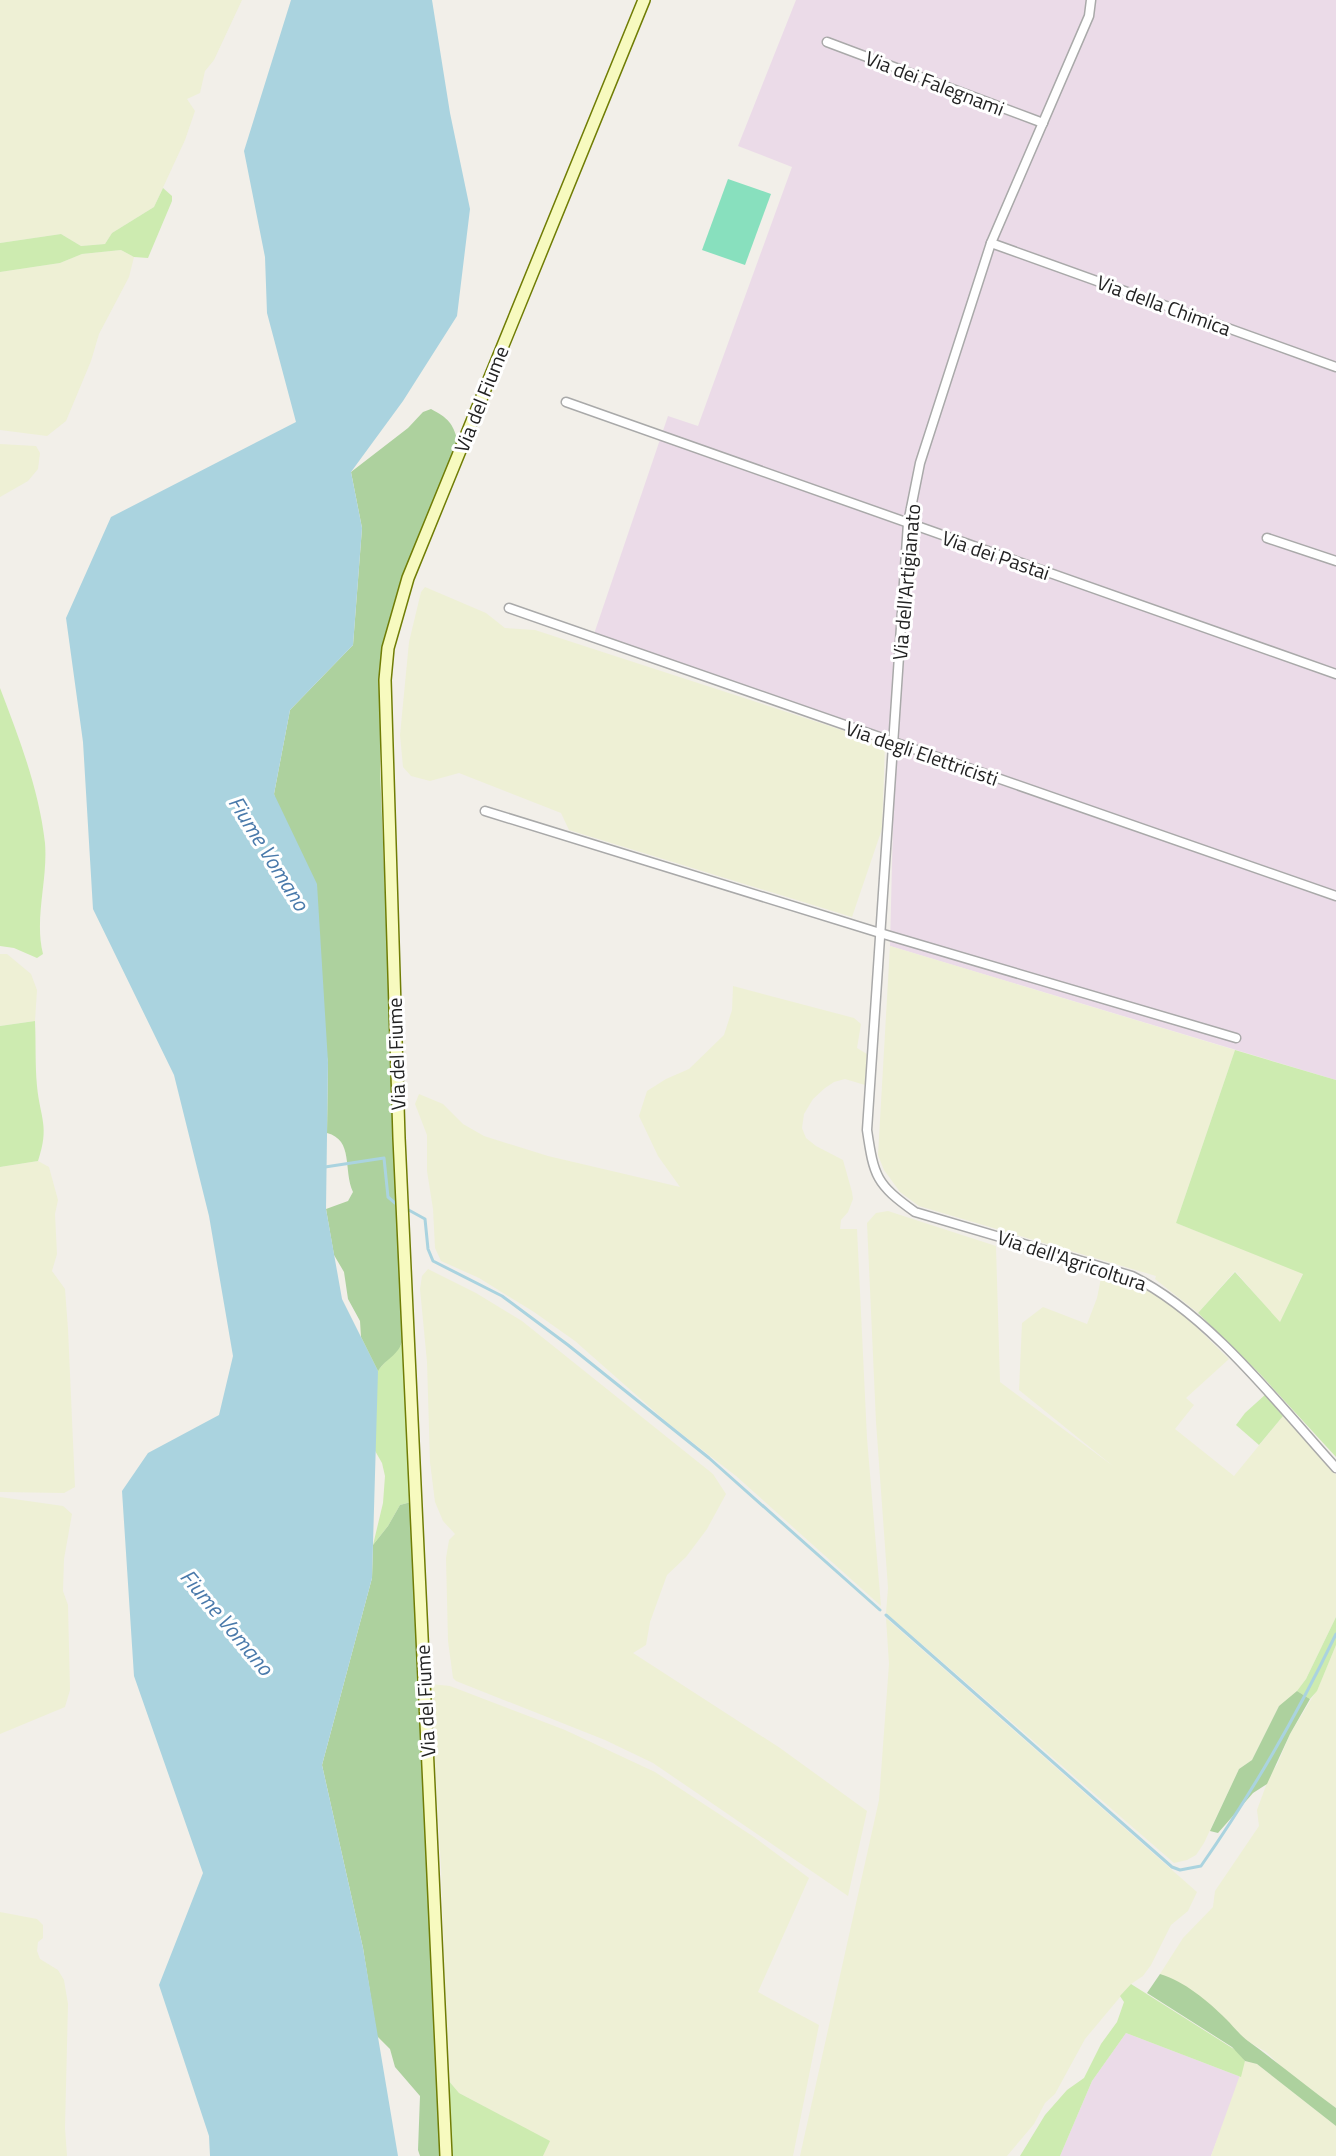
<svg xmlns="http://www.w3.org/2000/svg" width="1336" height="2156" font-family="'Titillium Web',sans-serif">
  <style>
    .industrial { fill: #ebdbe8 }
    .farmland { fill: #eef0d5 }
    .grass { fill: #cdebb0 }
    .forest { fill: #add19e }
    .pitch { fill: #88e0be }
    .water { fill: #aad3df }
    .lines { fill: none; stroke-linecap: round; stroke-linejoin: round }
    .stream { stroke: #aad3df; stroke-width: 3 }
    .street-casing { stroke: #a9a9a9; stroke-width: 11 }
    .secondary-casing { stroke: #707d05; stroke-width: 14 }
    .street { stroke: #fff; stroke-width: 8 }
    .secondary { stroke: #f7fabf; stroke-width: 11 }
    .labels { text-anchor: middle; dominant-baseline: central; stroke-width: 6; stroke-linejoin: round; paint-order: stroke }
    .street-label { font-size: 20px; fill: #222; stroke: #fff }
    .water-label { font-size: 22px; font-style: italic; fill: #4a7aab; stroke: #fff }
  </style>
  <rect width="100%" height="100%" fill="#f2efe9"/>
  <g class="industrial">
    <path d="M796,0H1336V1080L890,946L895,741L594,634L668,416L698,426L792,167L738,146Z"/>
    <path d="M1126,2033L1241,2077L1211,2156H1060L1092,2081Z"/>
  </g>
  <g class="farmland">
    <path d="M0,0H242L214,60L205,71L200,93L187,99L195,111L185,140L154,207L112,233L105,244L81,246L61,234L0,243Z"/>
    <path d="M121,250L134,257L129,277L99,334L91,361L66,421L47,436L0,430V272L60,263L82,254Z"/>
    <path d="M0,444L36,446L40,453L38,469L28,481L0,497Z"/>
    <path d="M425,587L486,613L505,628L535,630L885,744L882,829L852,917L569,830L561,813L459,773L430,781L411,776L403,767L400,735L409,642L421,592Z"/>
    <path d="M890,946L1235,1050L1176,1223L1303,1273L1280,1323L1235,1271L1198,1313L1155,1279L1156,1276L919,1206L900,1192L884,1170L878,1155Z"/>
    <path d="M0,954H7L31,974L37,990L35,1021L0,1026Z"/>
    <path d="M733,986L854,1018L861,1024L857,1048L867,1054L865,1085L845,1079L834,1082L825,1088L813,1099L804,1114L802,1128L806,1138L816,1146L843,1160L852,1192L853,1199L848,1212L841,1220L840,1229H857L867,1438L881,1606L736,1476L669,1424L575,1341L534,1312L479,1278L441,1261L435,1248L433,1209L427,1171V1135L415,1104L419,1094L443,1104L463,1124L484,1136L548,1156L680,1187L658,1156L639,1116L647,1091L666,1079L689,1069L724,1035L732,1010Z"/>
    <path d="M38,1161L49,1167L58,1200L55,1214L57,1254L52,1271L65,1289L68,1329L75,1487L64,1493L0,1492V1167Z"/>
    <path d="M888,1211L996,1246L1000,1382L1113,1466L1019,1390L1022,1323L1043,1307L1087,1324L1097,1298L1102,1273L1130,1282L1154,1294L1185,1316L1229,1359L1186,1398L1194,1405L1175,1429L1234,1476L1283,1416L1336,1475V1617L1306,1679L1293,1697L1279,1706L1252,1760L1239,1769L1204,1843L1196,1855L1187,1860L1174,1863L886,1613L888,1588L876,1422L867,1223L876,1213Z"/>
    <path d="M428,1269L476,1293L522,1321L713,1474L726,1494L707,1529L686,1557L667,1575L650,1622L646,1645L633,1653L780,1748L867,1811L848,1896L653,1763L605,1740L456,1681L453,1678L448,1641L446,1558L449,1540L455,1534L443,1521L435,1502L430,1462L427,1362L420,1289L422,1276Z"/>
    <path d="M0,1497L63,1506L72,1514L64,1559L63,1591L68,1605L70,1690L65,1707L0,1734Z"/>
    <path d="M886,1618L1197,1892L1188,1911L1171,1925L1151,1965L1143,1976L1131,1984L1085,2039L1055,2094L1045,2103L1034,2124L1007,2156H800L879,1800L889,1664Z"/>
    <path d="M1336,1645V2108L1287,2072L1266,2052L1246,2040L1211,2006L1160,1974L1183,1938L1213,1907L1215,1891L1259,1826L1257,1810L1271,1772L1277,1765L1290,1734L1317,1690Z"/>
    <path d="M430,1684L450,1686L565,1730L655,1772L754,1837L809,1878L758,1992L819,2025L793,2156H543L549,2141L459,2093L448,2080L441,1866Z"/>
    <path d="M0,1912L37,1919L43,1925V1938L38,1942L37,1951L40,1959L58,1970L64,1980L68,2004L65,2128L67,2156H0Z"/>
    <path d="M1245,2061L1257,2064L1336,2126V2156H1211Z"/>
  </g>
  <g class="grass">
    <path d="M163,188L172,196V201L148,258L134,257L121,250L82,254L60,263L0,272V243L61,234L81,246L105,244L112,233L154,207Z"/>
    <path d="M0,688C19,738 39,789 45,843C48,880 34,918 43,954L37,958L14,948L0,946Z"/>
    <path d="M35,1021C36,1043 35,1064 37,1086C40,1118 50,1126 38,1161L0,1167V1026Z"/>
    <path d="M1235,1050L1336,1080V1457L1260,1374L1198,1313L1235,1272L1280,1322L1303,1274L1176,1223Z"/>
    <path d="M361,1337L378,1370L402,1344L411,1502L400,1505L388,1526L373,1545L383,1503L385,1476L382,1463L370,1442Z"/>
    <path d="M1266,1394L1283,1416L1259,1445L1236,1425L1245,1413Z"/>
    <path d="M1336,1617V1645L1317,1691L1310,1699L1297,1691L1306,1679Z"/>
    <path d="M1131,1984L1237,2051L1245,2061L1241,2077L1126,2033L1092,2081L1060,2156H1020L1045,2115L1067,2090L1084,2078L1101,2044L1117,2022L1124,2002L1120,1996Z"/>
    <path d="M448,2080L459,2093L550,2141L543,2156H451Z"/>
  </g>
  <g class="forest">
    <path d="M431,409C448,418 453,423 458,442L398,595L381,685L380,769L403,1336C402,1354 386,1358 378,1371L361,1337L360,1321L348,1299L344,1272L334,1255L326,1209L348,1201L353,1192C343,1170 354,1140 327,1133L328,1062L274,794L290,710L353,645L362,528L351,472L408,428L423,412Z"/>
    <path d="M411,1502L429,1880L440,2156H420L418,2150L420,2096L395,2067L390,2049L377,2036L363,1948L322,1765L372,1578L373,1545L388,1526L400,1505Z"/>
    <path d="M1297,1691L1310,1699L1290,1734L1267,1784L1253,1793L1218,1833L1210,1831L1239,1769L1252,1760L1279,1706Z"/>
    <path d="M1160,1974C1184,1981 1208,2001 1226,2019C1233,2026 1240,2035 1248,2041C1277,2062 1306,2086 1336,2108V2126L1257,2064L1245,2061L1232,2047L1147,1993Z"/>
  </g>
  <path class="pitch" d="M728,179L771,194L745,265L702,250Z"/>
  <path class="water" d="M291,0H432L450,113L470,209L457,316L403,401L351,472L362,528L353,645L290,710L274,794L317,884L328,1062L326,1209L342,1299L378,1371L372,1578L322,1765L363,1948L398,2156H210L209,2136L159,1985L203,1873L134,1676L122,1491L148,1453L219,1415L233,1356L209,1216L174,1075L93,909L83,742L66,618L111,517L296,422L267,313L265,257L244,151Z"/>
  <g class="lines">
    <g class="stream">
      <path d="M325,1167L384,1158L388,1197L395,1203"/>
      <path d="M405,1208L425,1219L428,1249L433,1261L502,1296L568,1345L709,1458L880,1610"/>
      <path d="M886,1615L1172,1867L1180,1870L1201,1866C1252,1793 1297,1715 1336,1634"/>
    </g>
    <g class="street-casing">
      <g id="street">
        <path d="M1091,0L1089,16L991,243L920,463L908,523L867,1130C874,1177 876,1184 915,1212L1132,1276C1209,1314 1278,1404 1336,1468"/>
        <path d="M827,42L1043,123"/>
        <path d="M991,243L1336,367"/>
        <path d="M566,402L1336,674"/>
        <path d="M1267,538L1336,561"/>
        <path d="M509,608L1336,896"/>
        <path d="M485,811L880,933L1236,1038"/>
      </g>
    </g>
    <g class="secondary-casing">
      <path id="secondary" d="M446,2156L399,1138L385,680L388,648L408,578L644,0"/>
    </g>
    <use href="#street" class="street"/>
    <use href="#secondary" class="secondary"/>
  </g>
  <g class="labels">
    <g class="street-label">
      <text transform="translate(935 83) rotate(21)">Via dei Falegnami</text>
      <text transform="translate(1164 305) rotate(20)">Via della Chimica</text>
      <text transform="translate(481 399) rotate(-68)">Via del Fiume</text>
      <text transform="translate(996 555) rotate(19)">Via dei Pastai</text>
      <text transform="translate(906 582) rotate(-85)">Via dell'Artigianato</text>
      <text transform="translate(922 753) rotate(19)">Via degli Elettricisti</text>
      <text transform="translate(396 1054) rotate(-92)">Via del Fiume</text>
      <text transform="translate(1072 1260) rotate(18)">Via dell'Agricoltura</text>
      <text transform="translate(425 1701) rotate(-93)">Via del Fiume</text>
    </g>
    <g class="water-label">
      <text transform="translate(269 853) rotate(58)">Fiume Vomano</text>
      <text transform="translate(227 1622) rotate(50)">Fiume Vomano</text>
    </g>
  </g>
</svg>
